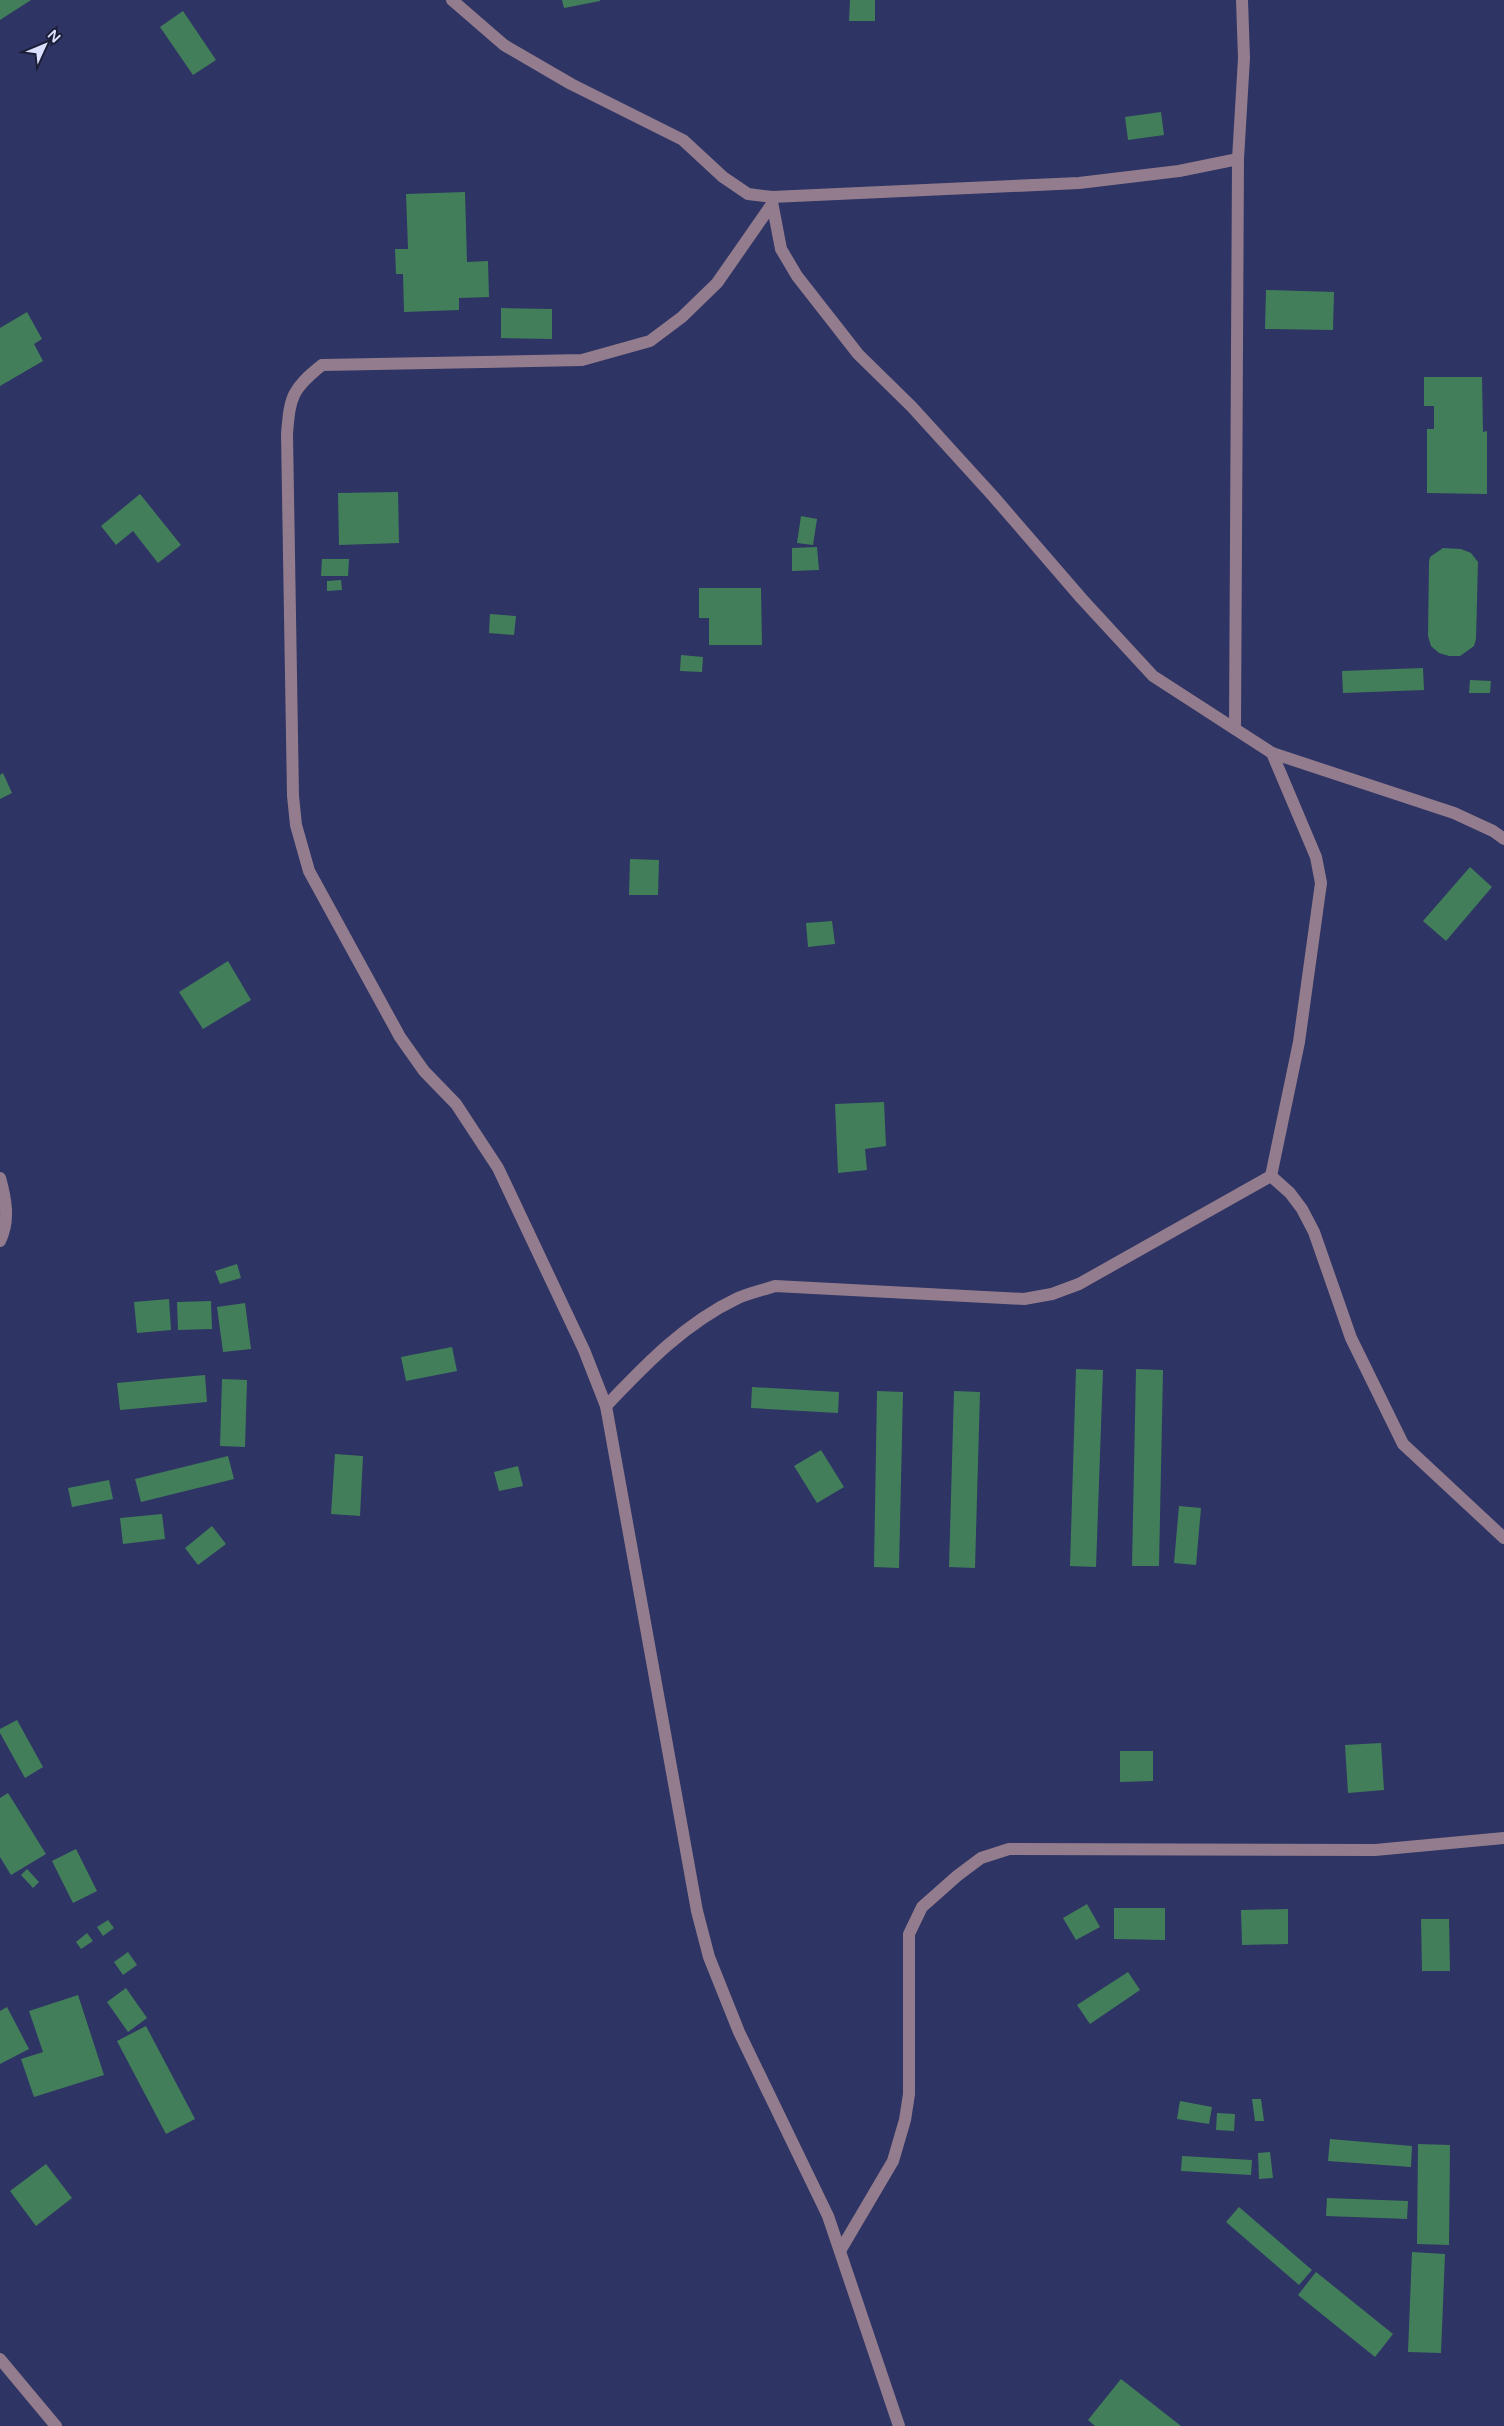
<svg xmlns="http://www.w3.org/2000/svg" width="1504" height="2426" font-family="'Varela Round',sans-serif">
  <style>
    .building { fill: #437e5b }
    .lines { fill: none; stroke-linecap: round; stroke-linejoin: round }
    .minor { stroke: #937c8d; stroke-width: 12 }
  </style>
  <rect width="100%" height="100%" fill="#2e3463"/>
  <g class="building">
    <path d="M0,0H31L0,20Z"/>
    <path d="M562,0H600V1L564,8Z"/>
    <path d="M850,0H875V21H849Z"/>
    <path d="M183,11L216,60L193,75L160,27Z"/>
    <path d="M1161,112L1164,135L1128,140L1125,117Z"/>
    <path d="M465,192L467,262L488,261L489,297L459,298V310L404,312L403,274H396L395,249H408L406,194Z"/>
    <path d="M1266,290L1334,292L1333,330L1265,329Z"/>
    <path d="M501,308L552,309V339L501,338Z"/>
    <path d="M27,312L42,339L34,344L43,361L0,386V328Z"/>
    <path d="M1424,377H1482L1483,432L1487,431V494L1427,493V429H1434V406H1424Z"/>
    <path d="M398,492L399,543L339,545L338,493Z"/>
    <path d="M140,494L181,545L158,563L133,531L116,545L101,526Z"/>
    <path d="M801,516L817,519L813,545L797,543Z"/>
    <path d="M817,547L819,570L792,571V548Z"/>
    <path d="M1443,548L1461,549L1471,553L1478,562L1476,639L1474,646L1460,656H1449L1439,653L1431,646L1428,636L1429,562L1430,557Z"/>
    <path d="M322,559H349L348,576H321Z"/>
    <path d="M341,580L342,590L327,591V581Z"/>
    <path d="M699,588H761L762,645H709V618H699Z"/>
    <path d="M490,614L516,616L514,635L489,633Z"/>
    <path d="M681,655L703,657L702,672L680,671Z"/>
    <path d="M1423,668L1424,690L1343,693L1342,671Z"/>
    <path d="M1470,680L1491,681L1490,693H1469Z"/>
    <path d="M3,773L12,793L0,799V775Z"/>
    <path d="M630,859L659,860L658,895H629Z"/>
    <path d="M1470,867L1492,887L1446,941L1423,921Z"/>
    <path d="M832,921L835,944L808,947L806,923Z"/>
    <path d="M228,961L251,1000L203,1029L179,992Z"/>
    <path d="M884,1102L886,1146L865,1149L867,1170L838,1173L835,1104Z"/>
    <path d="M237,1264L241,1278L220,1284L215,1271Z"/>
    <path d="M169,1299L171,1330L137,1333L134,1302Z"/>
    <path d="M211,1301L212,1329L178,1330L177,1302Z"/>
    <path d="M245,1303L251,1349L223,1352L217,1307Z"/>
    <path d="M452,1347L457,1371L406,1381L401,1357Z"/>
    <path d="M1076,1369L1103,1370L1096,1567L1070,1566Z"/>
    <path d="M1136,1369L1163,1370L1159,1566H1132Z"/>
    <path d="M205,1375L207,1402L120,1410L117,1383Z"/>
    <path d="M222,1379L247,1380L245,1447L220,1446Z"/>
    <path d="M752,1387L839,1392L838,1413L751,1408Z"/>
    <path d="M877,1391L903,1392L899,1568L874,1567Z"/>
    <path d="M954,1391L980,1392L975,1568L949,1567Z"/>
    <path d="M821,1450L844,1487L817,1503L794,1466Z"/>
    <path d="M335,1454L363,1456L360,1516L331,1514Z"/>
    <path d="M228,1456L234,1479L141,1502L135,1479Z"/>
    <path d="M518,1466L523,1486L499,1491L494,1472Z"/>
    <path d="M109,1480L113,1499L72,1507L68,1488Z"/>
    <path d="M1179,1506L1201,1508L1196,1565L1174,1563Z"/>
    <path d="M162,1514L165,1539L123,1544L120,1518Z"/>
    <path d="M212,1526L226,1544L198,1565L185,1548Z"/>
    <path d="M17,1720L43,1767L25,1778L0,1733V1729Z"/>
    <path d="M1381,1743L1384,1790L1348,1793L1345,1745Z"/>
    <path d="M1120,1751H1153V1781L1120,1782Z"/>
    <path d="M8,1793L46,1854L11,1875L0,1857V1798Z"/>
    <path d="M76,1849L97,1891L73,1903L52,1861Z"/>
    <path d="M27,1869L39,1882L33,1888L21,1875Z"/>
    <path d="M1087,1904L1100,1927L1076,1940L1063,1918Z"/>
    <path d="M1114,1908H1165V1940L1114,1939Z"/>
    <path d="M1288,1909V1944L1242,1945L1241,1910Z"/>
    <path d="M1421,1919H1449L1450,1971H1422Z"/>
    <path d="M108,1920L114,1928L103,1936L97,1927Z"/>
    <path d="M87,1933L93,1941L81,1949L76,1942Z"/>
    <path d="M128,1952L137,1965L123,1975L114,1962Z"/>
    <path d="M1128,1972L1140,1990L1090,2024L1077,2005Z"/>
    <path d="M126,1988L147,2018L128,2032L107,2002Z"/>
    <path d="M78,1995L104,2075L34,2097L21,2059L43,2052L29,2011Z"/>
    <path d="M7,2007L29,2049L0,2064V2011Z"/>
    <path d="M146,2026L195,2119L166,2134L117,2041Z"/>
    <path d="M1252,2099H1261L1264,2121H1255Z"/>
    <path d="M1180,2101L1212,2107L1209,2124L1177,2119Z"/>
    <path d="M1217,2113L1235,2114L1234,2131L1216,2130Z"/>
    <path d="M1330,2139L1412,2146L1411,2167L1328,2161Z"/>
    <path d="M1418,2144L1450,2145L1449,2245L1417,2244Z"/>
    <path d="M1270,2152L1273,2178L1259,2179L1258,2153Z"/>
    <path d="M1182,2156L1252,2160L1251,2175L1181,2171Z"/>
    <path d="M46,2164L72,2198L36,2226L10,2191Z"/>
    <path d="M1327,2198L1408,2201L1407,2219L1326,2216Z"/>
    <path d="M1239,2207L1312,2270L1299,2285L1226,2222Z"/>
    <path d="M1412,2252L1445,2254L1441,2353L1408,2352Z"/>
    <path d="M1316,2272L1393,2334L1375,2357L1298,2295Z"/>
    <path d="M1121,2379L1181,2426H1095L1088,2420Z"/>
  </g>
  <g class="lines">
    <g class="minor">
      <path d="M452,0L504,45L571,84L683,140L723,177L748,194L772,197L1079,183L1179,171L1238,159"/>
      <path d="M772,202L781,249L797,276L858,354L912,407L993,496L1082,599L1153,676L1272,753L1454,813L1493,831L1504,839"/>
      <path d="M772,204L717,283L682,317L650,341L582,360L322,365C292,389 290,396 287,434L293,796L296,825L309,871L400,1037L424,1071L456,1104L498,1168L584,1350L606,1406L697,1911L709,1957L739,2032L828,2216L899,2426"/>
      <path d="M1235,729L1238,159L1244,58L1242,0"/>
      <path d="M1271,1176L1290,1193L1302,1209L1314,1232L1351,1338L1403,1444L1504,1538"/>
      <path d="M0,1178C6,1199 10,1221 0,1241"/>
      <path d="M606,1406C646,1364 685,1323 738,1298C750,1293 763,1290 775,1286L1024,1299L1052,1294L1079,1284L1271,1176L1299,1042L1321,883L1316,857L1272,753"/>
      <path d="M840,2251L893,2161L905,2120L909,2094V1934L922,1907L957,1876L981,1858L1009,1849L1375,1850L1504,1838"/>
      <path d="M0,2359L56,2426"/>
    </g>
  </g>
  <g transform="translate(45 45) rotate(46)" stroke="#1b1e34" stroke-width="4" paint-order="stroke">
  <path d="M0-4L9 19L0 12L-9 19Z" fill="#dae0fe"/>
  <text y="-8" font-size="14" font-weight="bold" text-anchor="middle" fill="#dae0fe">N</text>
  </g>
</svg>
